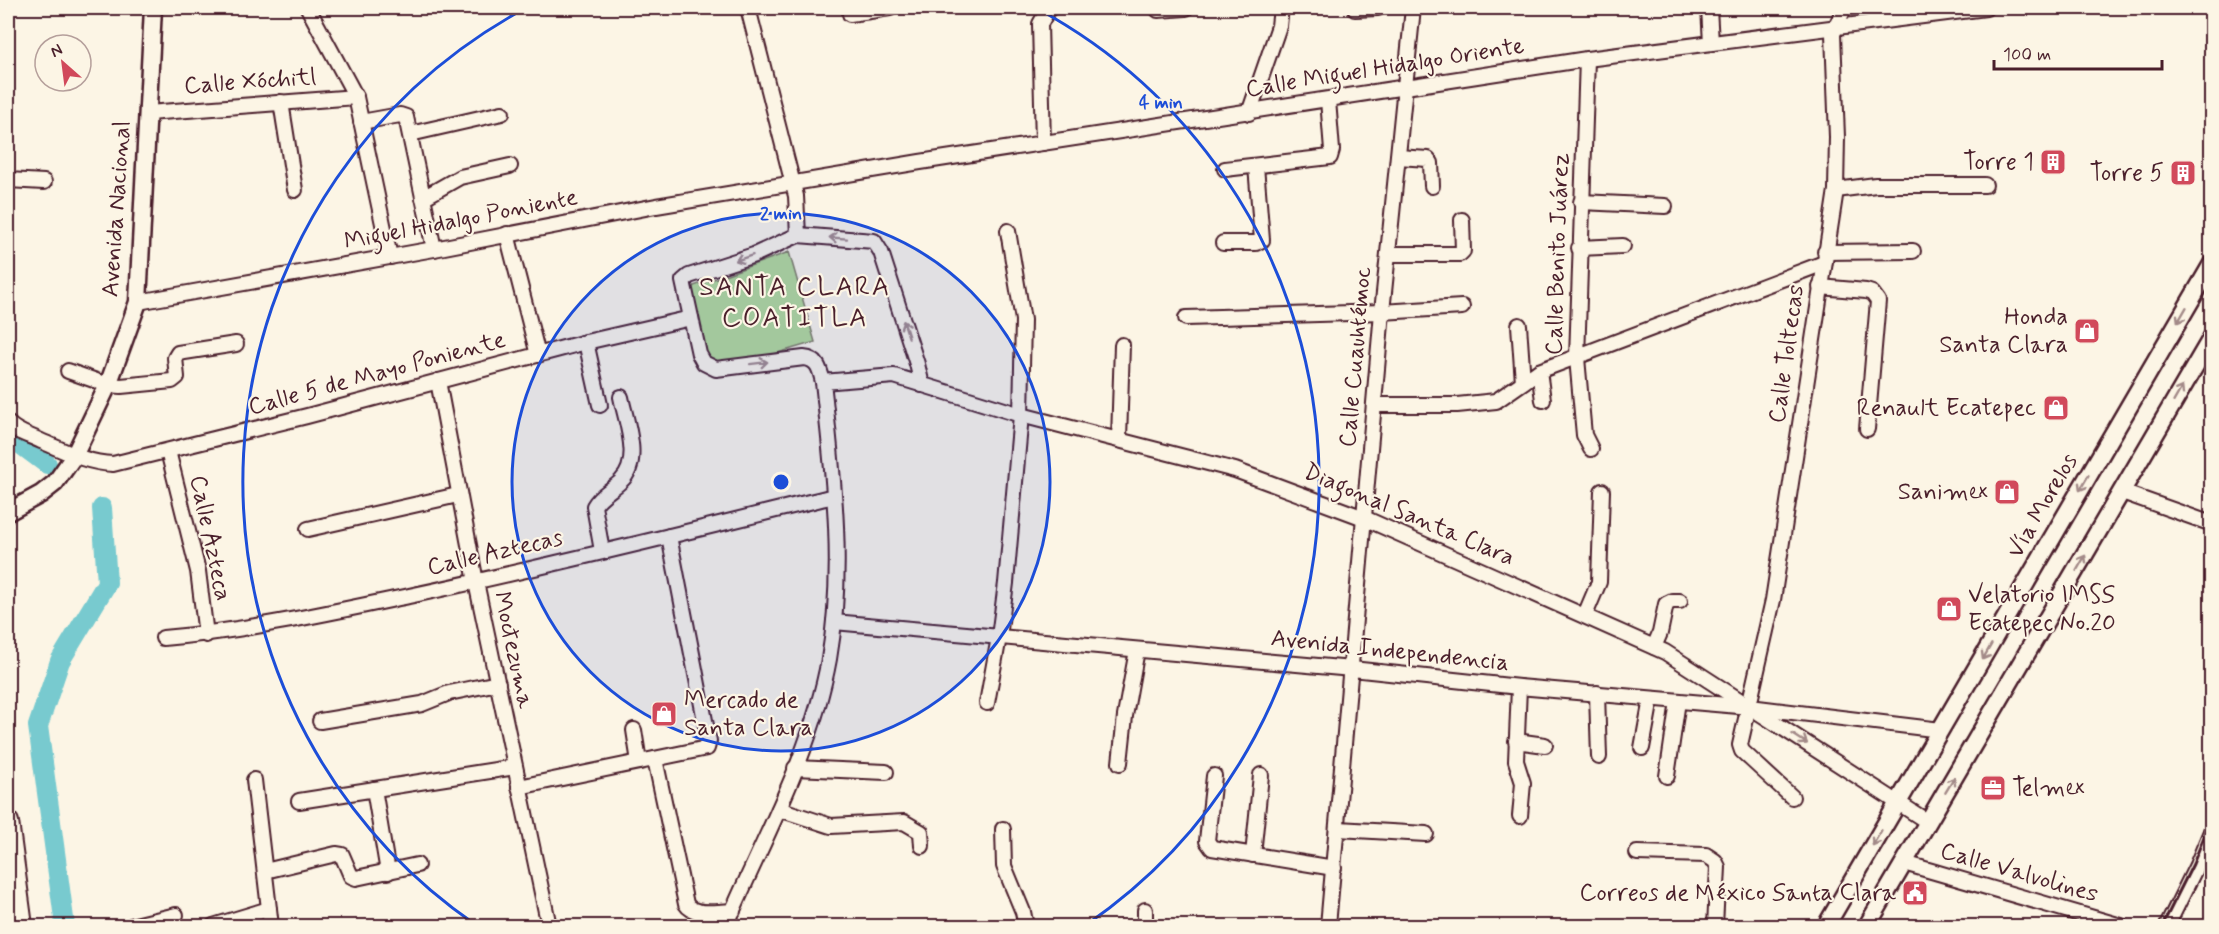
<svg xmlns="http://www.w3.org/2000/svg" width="2219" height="934" font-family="Mynerve,sans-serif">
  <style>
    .green { fill: #b5da96; stroke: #807c60; stroke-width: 1.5 }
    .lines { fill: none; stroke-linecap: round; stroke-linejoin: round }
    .river { stroke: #78cacf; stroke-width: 20 }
    .minor-casing { stroke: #4a1f2b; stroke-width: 18 }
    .major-casing { stroke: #4a1f2b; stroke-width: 21 }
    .highway-casing { stroke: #4a1f2b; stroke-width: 24 }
    .minor { stroke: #fcf5e5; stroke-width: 14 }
    .major { stroke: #fcf5e5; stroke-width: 16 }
    .highway { stroke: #fcf5e5; stroke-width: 20 }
    .rail { stroke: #4a1f2b; stroke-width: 3 }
    .oneway { stroke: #a38a88 }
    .ring { fill: none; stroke: #1d4ed8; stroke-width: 3 }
    .labels { text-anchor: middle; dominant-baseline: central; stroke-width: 4.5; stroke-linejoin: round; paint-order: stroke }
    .street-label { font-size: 24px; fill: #4a1f2b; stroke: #fcf5e5 }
    .poi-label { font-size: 24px; fill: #4a1f2b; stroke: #fcf5e5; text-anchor: end }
    .quarter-label { font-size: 27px; letter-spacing: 1.5px; fill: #4a1f2b; stroke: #fcf5e5 }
    .centre { fill: #1d4ed8; stroke: #fcf5e5; stroke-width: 3 }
    .ring-label { font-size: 18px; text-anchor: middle; font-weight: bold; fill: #1d4ed8; stroke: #fcf5e5; stroke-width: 4.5; stroke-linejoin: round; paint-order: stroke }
  </style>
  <rect width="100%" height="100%" fill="#fcf5e5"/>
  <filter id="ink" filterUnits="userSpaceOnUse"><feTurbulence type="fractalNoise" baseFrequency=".0167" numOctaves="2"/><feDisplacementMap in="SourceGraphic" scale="12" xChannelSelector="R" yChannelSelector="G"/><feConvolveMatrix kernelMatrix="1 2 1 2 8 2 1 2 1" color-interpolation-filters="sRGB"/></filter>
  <g filter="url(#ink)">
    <path class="green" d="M789,252L815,342L764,357L715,361L709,360L706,355L691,287Z"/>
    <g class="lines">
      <g class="river">
        <path d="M8,435L47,464"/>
        <path d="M65,926L38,726L60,661L107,583L102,508"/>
      </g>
      <g class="minor-casing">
        <g id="minor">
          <path d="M308,8L356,97L390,257"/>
          <path d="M748,8L796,196L798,235"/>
          <path d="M1709,8L1711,43"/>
          <path d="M1355,9L1378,8"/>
          <path d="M1158,10L1186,8"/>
          <path d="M850,14L890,8"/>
          <path d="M1587,59L1577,358L1584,435L1591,449"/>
          <path d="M281,102L295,190"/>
          <path d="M148,113L356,97"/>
          <path d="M1249,113L1279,26L1281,8"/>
          <path d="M361,122L400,115L406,117L434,249"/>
          <path d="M410,134L502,113"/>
          <path d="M1043,143L1040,24L1049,8"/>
          <path d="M1398,157L1428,159L1431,163L1432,186"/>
          <path d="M1225,169L1330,157L1332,150L1328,100"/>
          <path d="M8,180L44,182"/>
          <path d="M1836,190L1876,185H1985"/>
          <path d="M423,198L460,177L510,166"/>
          <path d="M1581,202L1665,206"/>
          <path d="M507,234L538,355"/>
          <path d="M1223,243H1256L1262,240L1256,166"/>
          <path d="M1579,248L1623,246"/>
          <path d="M1825,252L1913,251"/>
          <path d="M1389,254H1460L1463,251L1462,220"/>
          <path d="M1820,287L1866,291L1872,293L1878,301L1867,429"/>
          <path d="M138,302L434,249L656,206L920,162L1587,59L1986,8"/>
          <path d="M1186,318L1382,312L1462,307"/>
          <path d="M1519,325L1523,382"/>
          <path d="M586,342L600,405"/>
          <path d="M68,371L108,385L121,386L172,381L177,377L175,358L178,353L236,344"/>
          <path d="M1539,371L1543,400"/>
          <path d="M438,381L476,582L549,926"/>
          <path d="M823,382L894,376L1021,415L1235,470L1364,518L1665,652L1928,822"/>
          <path d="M1374,405H1457L1496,401L1539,371L1824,263"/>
          <path d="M8,423C17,433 29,435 41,441C65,451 86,463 113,464L307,416L586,342L691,318"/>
          <path d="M1119,439L1122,345"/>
          <path d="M168,451L198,571L206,635"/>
          <path d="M2122,492L2212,524"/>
          <path d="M308,529L458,495"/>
          <path d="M602,551L594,506C600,495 612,490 621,481C642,461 626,422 621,397"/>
          <path d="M1585,615L1599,582L1602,491"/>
          <path d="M834,622L1352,669L1519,687L1750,707L1941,730"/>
          <path d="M163,638C246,631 328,613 409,596C552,566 693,530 834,496"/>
          <path d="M1654,647L1660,633L1666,604L1672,601H1680"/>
          <path d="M1519,687L1516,761L1523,783L1520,816"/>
          <path d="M1597,693L1599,757"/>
          <path d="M987,703L999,637L1006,583L1021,415L1023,320L1008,231"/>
          <path d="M320,721L422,704L449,693L498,683"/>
          <path d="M634,730L639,762"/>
          <path d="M1516,741L1545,745"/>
          <path d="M1642,748L1651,699"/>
          <path d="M655,759L686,904C694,917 719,911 733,911"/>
          <path d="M1120,763L1125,716L1137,650"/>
          <path d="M795,768L886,772"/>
          <path d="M1214,776L1207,841L1212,848L1334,868"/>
          <path d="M1667,776L1678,701"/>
          <path d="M254,780L271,926"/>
          <path d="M519,787L707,748L709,741L669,536"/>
          <path d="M374,789L388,872"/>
          <path d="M1792,797L1742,751L1740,745L1773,600L1836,190L1837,137L1833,34L1844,8"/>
          <path d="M299,801L515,767"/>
          <path d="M779,809L831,826L904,822L921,832L922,846"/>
          <path d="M1003,829L1004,866L1023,912L1026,926"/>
          <path d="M1338,829L1426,834"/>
          <path d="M1637,853L1706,855L1715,861L1718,867L1715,926"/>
          <path d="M1253,855L1261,775"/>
          <path d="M1904,863L2121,926"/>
          <path d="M265,871L336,854L342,855L351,876L356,878L417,865"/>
          <path d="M131,926L176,915"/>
          <path d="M213,926L269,909"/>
          <path d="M726,926C763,839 812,753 829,659C845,568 833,473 823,382C820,370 818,359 804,358L716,369L704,363L699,354L683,281L689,276L754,255L798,235L874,241L881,252L917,364L922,385"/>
          <path d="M1145,926V910"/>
          <path d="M1328,926L1382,312L1413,8"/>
          <path d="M2167,926L2197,865L2212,829"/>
        </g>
      </g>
      <g class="major-casing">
        <g id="major">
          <path d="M8,512L41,494L55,483L74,456L108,385L138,302L153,8"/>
          <path d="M1826,926L2212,264"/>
          <path d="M1867,926L2212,337"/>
        </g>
      </g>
      <g class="highway-casing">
        <path id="highway" d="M8,822L22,926"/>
      </g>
      <use href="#minor" class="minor"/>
      <use href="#major" class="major"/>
      <use href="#highway" class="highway"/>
      <path class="rail" d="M2162,926L2193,864L2212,817"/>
    </g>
    <defs><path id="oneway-shaft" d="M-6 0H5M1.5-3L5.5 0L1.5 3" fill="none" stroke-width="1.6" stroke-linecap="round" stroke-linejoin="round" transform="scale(1.5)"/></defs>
    <g class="oneway">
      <use href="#oneway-shaft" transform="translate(838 238) rotate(-176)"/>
      <use href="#oneway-shaft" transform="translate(744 258) rotate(162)"/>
      <use href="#oneway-shaft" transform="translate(2182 315) rotate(120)"/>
      <use href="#oneway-shaft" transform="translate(906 329) rotate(-108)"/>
      <use href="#oneway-shaft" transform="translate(759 363) rotate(-7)"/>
      <use href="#oneway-shaft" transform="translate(2178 394) rotate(-60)"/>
      <use href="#oneway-shaft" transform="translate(2084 483) rotate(120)"/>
      <use href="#oneway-shaft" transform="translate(2081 563) rotate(-60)"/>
      <use href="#oneway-shaft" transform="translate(1987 652) rotate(120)"/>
      <use href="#oneway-shaft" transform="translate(1800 739) rotate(33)"/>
      <use href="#oneway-shaft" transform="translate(1950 785) rotate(-59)"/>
      <use href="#oneway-shaft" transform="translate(1877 838) rotate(120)"/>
    </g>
  </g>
  <circle cx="781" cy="482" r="269" fill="#1d4ed8" fill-opacity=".12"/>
  <g class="ring">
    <circle cx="781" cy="482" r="269"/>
    <path d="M476 925A538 538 0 0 1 524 9M1038 9A538 538 0 0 1 1086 925"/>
  </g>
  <defs>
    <g id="building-square" transform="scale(1.35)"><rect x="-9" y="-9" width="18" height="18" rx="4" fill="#d1495b" stroke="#fcf5e5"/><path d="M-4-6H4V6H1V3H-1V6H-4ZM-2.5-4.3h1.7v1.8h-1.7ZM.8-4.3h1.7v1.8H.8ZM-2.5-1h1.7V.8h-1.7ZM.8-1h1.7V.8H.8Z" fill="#fff"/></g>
    <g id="shop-square" transform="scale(1.35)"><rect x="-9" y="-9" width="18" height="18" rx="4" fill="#d1495b" stroke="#fcf5e5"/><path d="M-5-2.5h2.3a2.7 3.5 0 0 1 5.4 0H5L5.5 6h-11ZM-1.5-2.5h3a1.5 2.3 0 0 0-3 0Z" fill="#fff"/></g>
    <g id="office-square" transform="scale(1.35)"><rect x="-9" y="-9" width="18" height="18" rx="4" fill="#d1495b" stroke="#fcf5e5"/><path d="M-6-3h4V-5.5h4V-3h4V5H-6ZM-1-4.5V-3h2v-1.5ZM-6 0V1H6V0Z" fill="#fff"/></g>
    <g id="civic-square" transform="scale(1.35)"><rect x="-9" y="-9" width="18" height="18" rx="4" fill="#d1495b" stroke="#fcf5e5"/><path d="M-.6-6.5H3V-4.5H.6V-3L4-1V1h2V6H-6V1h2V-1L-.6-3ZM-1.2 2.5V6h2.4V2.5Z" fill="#fff"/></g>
  </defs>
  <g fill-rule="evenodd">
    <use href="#building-square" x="2053" y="162"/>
    <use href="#building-square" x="2183" y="173"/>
    <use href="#shop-square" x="2087" y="331"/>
    <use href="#shop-square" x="2056" y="408"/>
    <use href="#shop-square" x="2007" y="492"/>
    <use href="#shop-square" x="1949" y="609"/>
    <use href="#shop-square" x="664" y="714"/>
    <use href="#office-square" x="1993" y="788"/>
    <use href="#civic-square" x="1915" y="893"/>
  </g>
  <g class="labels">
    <g class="street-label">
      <text transform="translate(1385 68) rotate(-9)">Calle Miguel Hidalgo Oriente</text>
      <text transform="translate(250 82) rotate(-4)">Calle Xóchitl</text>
      <text transform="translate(117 209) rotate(-86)">Avenida Nacional</text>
      <text transform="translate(461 220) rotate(-11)">Miguel Hidalgo Poniente</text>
      <text transform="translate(1558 254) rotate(-88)">Calle Benito Juárez</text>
      <text transform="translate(1787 354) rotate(-82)">Calle Toltecas</text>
      <text transform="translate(1356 357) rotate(-85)">Calle Cuauhtémoc</text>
      <text transform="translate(377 374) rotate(-15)">Calle 5 de Mayo Poniente</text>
      <text transform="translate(2043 506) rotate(-60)">Vía Morelos</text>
      <text transform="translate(1409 515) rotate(23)">Diagonal Santa Clara</text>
      <text transform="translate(210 538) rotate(78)">Calle Azteca</text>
      <text transform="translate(495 553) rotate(-13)">Calle Aztecas</text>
      <text transform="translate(513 650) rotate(78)">Moctezuma</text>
      <text transform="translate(1390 651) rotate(6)">Avenida Independencia</text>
      <text transform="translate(2019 873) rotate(16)">Calle Valvolines</text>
    </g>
    <g class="poi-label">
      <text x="2034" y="162">Torre 1</text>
      <text x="2164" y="173">Torre 5</text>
      <text x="2068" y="317">Honda<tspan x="2068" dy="28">Santa Clara</tspan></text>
      <text x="2036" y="408">Renault Ecatepec</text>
      <text x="1988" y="492">Sanimex</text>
      <text x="1968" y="595" text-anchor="start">Velatorio IMSS<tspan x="1968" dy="28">Ecatepec No.20</tspan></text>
      <text x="684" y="700" text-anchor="start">Mercado de<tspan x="684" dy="28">Santa Clara</tspan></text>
      <text x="2012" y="788" text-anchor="start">Telmex</text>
      <text x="1896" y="893">Correos de México Santa Clara</text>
    </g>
    <g class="quarter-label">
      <text x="795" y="287">SANTA CLARA<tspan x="795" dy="31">COATITLA</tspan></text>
    </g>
  </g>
  <circle cx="781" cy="482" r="9" class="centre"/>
  <g class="ring-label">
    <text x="1161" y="108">4 min</text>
    <text x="781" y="219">2 min</text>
  </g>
  <rect width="2219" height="934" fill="none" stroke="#fcf5e5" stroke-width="30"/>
  <rect x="15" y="15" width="2189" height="904" fill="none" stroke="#4a1f2b" stroke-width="2" filter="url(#ink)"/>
  <g transform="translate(63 63) rotate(332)"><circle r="28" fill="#fcf5e5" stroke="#b59f9b" stroke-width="1.5"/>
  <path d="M0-4.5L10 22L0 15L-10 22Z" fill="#d1495b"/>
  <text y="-9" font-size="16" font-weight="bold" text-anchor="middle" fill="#4a1f2b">N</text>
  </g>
  <path d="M1994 60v9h168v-9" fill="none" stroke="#4a1f2b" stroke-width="3"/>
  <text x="2003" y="60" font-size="18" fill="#4a1f2b" stroke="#fcf5e5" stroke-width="4.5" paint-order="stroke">100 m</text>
</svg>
